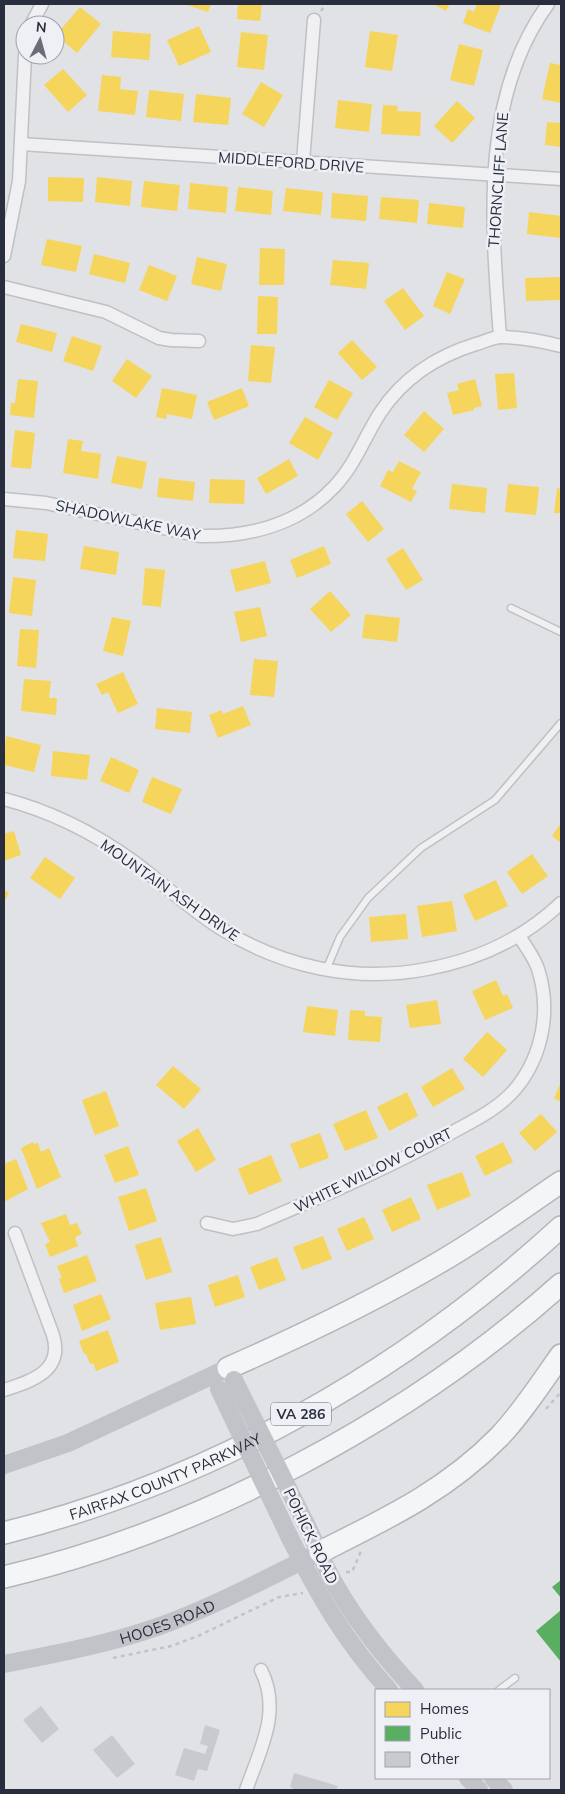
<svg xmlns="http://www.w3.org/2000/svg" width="565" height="1794" font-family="Mulish,sans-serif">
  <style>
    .homes { fill: #f6d55c }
    .public { fill: #5aae61 }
    .building { fill: #c9cacd }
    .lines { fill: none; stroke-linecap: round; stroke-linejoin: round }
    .service-casing { stroke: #bec0c3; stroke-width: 9 }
    .minor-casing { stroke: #bec0c3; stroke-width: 15 }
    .trunk-casing { stroke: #b3b5ba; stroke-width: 24 }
    .path { stroke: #c2c3c9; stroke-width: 2.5; stroke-dasharray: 4 4; stroke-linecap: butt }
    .service { stroke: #f0f0f2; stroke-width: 6 }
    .minor { stroke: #f0f0f2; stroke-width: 12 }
    .secondary { stroke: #c1c3c8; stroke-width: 18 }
    .trunk { stroke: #f4f5f6; stroke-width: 21 }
    .secondary-bridge { stroke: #c1c3c8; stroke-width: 18 }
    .labels { text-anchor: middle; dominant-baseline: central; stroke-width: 5; stroke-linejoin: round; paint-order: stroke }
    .shield { fill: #eef0f5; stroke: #636874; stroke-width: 1 }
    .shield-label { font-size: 14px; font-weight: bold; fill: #282e3d }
    .street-label { font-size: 15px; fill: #282e3d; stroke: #eef0f5 }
  </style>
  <rect width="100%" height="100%" fill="#e0e2e5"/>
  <g class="homes">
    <path d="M184,4H211L208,12Z"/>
    <path d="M238,4H262L260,21L237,19Z"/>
    <path d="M433,4H450L446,11Z"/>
    <path d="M477,4H501L490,33L463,23L468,9L474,12Z"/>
    <path d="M80,7L101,24L77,53L56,35Z"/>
    <path d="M199,26L211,52L179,66L167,40Z"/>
    <path d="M113,31L151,34L149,60L111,57Z"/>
    <path d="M370,31L398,35L392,71L365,67Z"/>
    <path d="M241,32L268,35L264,70L237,67Z"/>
    <path d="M459,44L483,50L474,86L450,80Z"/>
    <path d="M550,63L561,65V103L542,99Z"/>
    <path d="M63,69L87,95L68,112L44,85Z"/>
    <path d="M102,75L121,77L120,89L138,91L135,115L98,111Z"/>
    <path d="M261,82L283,95L264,127L242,114Z"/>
    <path d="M149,90L184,94L181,121L146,117Z"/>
    <path d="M196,94L231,98L228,125L193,122Z"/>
    <path d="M338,100L372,104L369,132L335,128Z"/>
    <path d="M457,101L475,118L452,143L434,126Z"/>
    <path d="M383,105L398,106L397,111L421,112L420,136L381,134Z"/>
    <path d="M547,122L561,123V147L545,145Z"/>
    <path d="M48,177L84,178L83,202L48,201Z"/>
    <path d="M97,177L132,181L130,206L95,202Z"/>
    <path d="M144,181L180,185L177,211L141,207Z"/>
    <path d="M190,183L228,187L226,213L188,209Z"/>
    <path d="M238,187L273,191L271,215L235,211Z"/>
    <path d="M286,188L323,192L321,215L283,211Z"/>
    <path d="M332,193L368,196L366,221L331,218Z"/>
    <path d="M381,197L419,200L417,223L379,219Z"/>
    <path d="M429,203L465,207L463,228L427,224Z"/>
    <path d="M529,212L561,216V238L527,234Z"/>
    <path d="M47,239L82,246L76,272L41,265Z"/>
    <path d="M260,248L285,249L284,285H259Z"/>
    <path d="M94,254L130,263L125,283L89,274Z"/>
    <path d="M197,257L227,264L221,291L191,284Z"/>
    <path d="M333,260L369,263L366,289L330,285Z"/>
    <path d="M149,265L177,276L167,301L139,290Z"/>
    <path d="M447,272L465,279L450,314L433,306Z"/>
    <path d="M560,277L561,300L526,301L525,278Z"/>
    <path d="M403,288L424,316L405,330L384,301Z"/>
    <path d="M258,296L278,297L277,334H257Z"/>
    <path d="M21,324L57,333L52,352L16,342Z"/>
    <path d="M72,336L102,346L93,371L63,361Z"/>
    <path d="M352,340L377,367L362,380L338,353Z"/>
    <path d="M251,345L275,347L271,383L248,381Z"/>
    <path d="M127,359L152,376L136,398L112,381Z"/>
    <path d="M514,373L517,408L498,410L495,374Z"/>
    <path d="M18,379L38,381L34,418L10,415L11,403H15Z"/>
    <path d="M475,379L482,406L474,408V410L453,415L447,393L459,390L457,384Z"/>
    <path d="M329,380L353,393L337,420L314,407Z"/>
    <path d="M162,388L197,395L192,419L167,414L166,419L156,417Z"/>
    <path d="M242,388L249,406L214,420L207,402Z"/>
    <path d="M424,411L444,429L424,452L404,435Z"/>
    <path d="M305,417L333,433L318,460L289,443Z"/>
    <path d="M15,430L35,433L31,469L11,467Z"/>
    <path d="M68,439L83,441L81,451L101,454L98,479L63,473Z"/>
    <path d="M117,456L147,462L142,489L111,483Z"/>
    <path d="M289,459L298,476L266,494L257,478Z"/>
    <path d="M399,461L421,472L412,489L417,491L411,502L380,486L388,470L393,472Z"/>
    <path d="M159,478L195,482L193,501L157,497Z"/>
    <path d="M210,479L245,480L244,504L209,503Z"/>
    <path d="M452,484L487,488L485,513L449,509Z"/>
    <path d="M508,484L539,487L536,515L505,512Z"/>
    <path d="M557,488L561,489V513H554Z"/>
    <path d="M362,501L384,529L368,542L346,514Z"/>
    <path d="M16,530L48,534L45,561L13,558Z"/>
    <path d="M84,546L119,552L116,575L80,569Z"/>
    <path d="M324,546L331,564L297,578L290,560Z"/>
    <path d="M403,548L423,580L406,590L386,559Z"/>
    <path d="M265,561L271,583L236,592L230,570Z"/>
    <path d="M145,568L165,570L161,607L142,605Z"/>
    <path d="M13,577L36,580L32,616L9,613Z"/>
    <path d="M330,591L351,615L331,632L310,609Z"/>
    <path d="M260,607L267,636L241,642L234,612Z"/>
    <path d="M365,614L400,618L397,642L362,638Z"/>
    <path d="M112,617L131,621L123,656L103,651Z"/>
    <path d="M20,629L39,630L36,668L17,666Z"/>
    <path d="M254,659L278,661L274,697L250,695Z"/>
    <path d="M123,672L138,704L118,713L108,692L102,695L96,684Z"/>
    <path d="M24,679L51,681L49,698H57L56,715L21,711Z"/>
    <path d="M243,706L251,725L218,738L209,715L221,710L223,714Z"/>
    <path d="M157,708L192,712L190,733L155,729Z"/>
    <path d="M6,736L41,745L34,772L4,765Z"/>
    <path d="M53,751L90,755L87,780L51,776Z"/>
    <path d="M111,757L139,770L129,793L100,781Z"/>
    <path d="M152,777L182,789L171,814L142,802Z"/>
    <path d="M561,823V843L552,836Z"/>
    <path d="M14,831L21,855L4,861V834Z"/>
    <path d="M532,854L548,876L522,894L507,872Z"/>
    <path d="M45,857L75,878L60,899L30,878Z"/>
    <path d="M496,880L508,906L475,921L463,895Z"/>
    <path d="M4,890L9,893L4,902Z"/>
    <path d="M452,901L457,931L422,937L417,906Z"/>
    <path d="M406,914L408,939L371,942L369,917Z"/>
    <path d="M496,980L503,996L507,994L513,1008L485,1020L472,991Z"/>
    <path d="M437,1000L441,1024L410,1028L406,1005Z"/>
    <path d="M307,1006L338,1010L335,1036L303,1032Z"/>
    <path d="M350,1010L365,1011V1016L382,1017L380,1042L348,1040Z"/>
    <path d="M487,1032L507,1050L483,1077L463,1059Z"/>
    <path d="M173,1066L201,1089L184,1109L156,1085Z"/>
    <path d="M452,1068L465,1089L433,1107L421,1087Z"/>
    <path d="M561,1082V1102L554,1098Z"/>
    <path d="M106,1091L119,1126L95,1135L82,1100Z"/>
    <path d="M407,1092L418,1116L389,1131L377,1107Z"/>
    <path d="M366,1110L378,1138L345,1151L333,1124Z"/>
    <path d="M541,1114L557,1132L535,1151L519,1133Z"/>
    <path d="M198,1128L216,1160L196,1172L177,1141Z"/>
    <path d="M320,1133L329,1158L300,1169L290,1144Z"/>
    <path d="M33,1142L34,1144L38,1143L41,1152L49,1148L61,1177L37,1189L21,1148Z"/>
    <path d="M503,1142L513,1162L485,1176L475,1156Z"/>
    <path d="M128,1146L139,1175L115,1183L104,1155Z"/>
    <path d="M271,1155L282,1181L249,1195L238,1169Z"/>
    <path d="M16,1159L28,1189L4,1202V1164Z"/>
    <path d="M462,1172L471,1196L437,1210L427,1185Z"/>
    <path d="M146,1188L157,1221L129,1231L118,1197Z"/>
    <path d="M411,1197L421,1219L392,1232L382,1210Z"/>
    <path d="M66,1214L70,1225L77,1223L82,1234L75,1237L78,1246L50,1257L45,1244L50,1242L41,1223Z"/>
    <path d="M364,1217L374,1239L347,1251L337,1229Z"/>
    <path d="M323,1236L332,1259L302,1270L293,1247Z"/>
    <path d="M161,1237L172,1272L146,1280L135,1245Z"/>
    <path d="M87,1255L97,1281L64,1293L59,1279L62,1278L57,1266Z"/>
    <path d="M277,1257L286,1280L259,1290L250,1267Z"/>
    <path d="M238,1275L245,1297L215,1307L208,1285Z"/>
    <path d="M101,1294L111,1319L82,1331L73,1305Z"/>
    <path d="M191,1297L196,1324L160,1330L155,1303Z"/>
    <path d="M108,1330L119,1362L96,1371L93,1363L90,1364L86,1354H84L79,1341Z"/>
  </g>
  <g class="public">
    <path d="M561,1580V1598L552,1587Z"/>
    <path d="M561,1610V1662L536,1631Z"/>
  </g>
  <g class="building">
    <path d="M41,1706L59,1729L42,1743L23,1720Z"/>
    <path d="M205,1725L220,1730L207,1771L198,1769L194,1781L175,1775L184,1748L205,1754L208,1746L200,1744Z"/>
    <path d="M112,1735L135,1764L117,1778L93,1750Z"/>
    <path d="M294,1773L338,1786L336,1790H296L290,1787Z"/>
  </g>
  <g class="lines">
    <g class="service-casing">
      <g id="service">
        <path d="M511,608L561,632"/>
        <path d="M326,970L340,937L368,898L421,848L495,800L561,723"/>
        <path d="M499,1690L515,1678"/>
      </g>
    </g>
    <g class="minor-casing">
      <g id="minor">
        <path d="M31,25L42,4"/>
        <path d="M21,144L561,179"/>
        <path d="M303,162L314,20"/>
        <path d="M4,256L19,181L25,55"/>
        <path d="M4,287L106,312L159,338L171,340L199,341"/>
        <path d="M500,337C492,226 479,99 548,4"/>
        <path d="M4,499L46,503L200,536C250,537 299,524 334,487C355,465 364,438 380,413C403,378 437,356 476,344C484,342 493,337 501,337C521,337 542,341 561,346"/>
        <path d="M4,799C50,811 94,833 133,861C162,883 189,908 220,928C282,967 355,983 427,969C477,960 524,938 561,903"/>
        <path d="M207,1223L233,1229L257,1224C322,1196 387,1169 449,1134C473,1121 499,1109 517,1087C543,1054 551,1009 538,969C534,957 526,947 519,936"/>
        <path d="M4,1390C32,1381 64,1371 53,1335L15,1233"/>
        <path d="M246,1790C260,1750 282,1711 261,1670"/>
      </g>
    </g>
    <g class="trunk-casing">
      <g id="trunk">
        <path d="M228,1368C301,1336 372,1302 440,1262C482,1238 521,1209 561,1182"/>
        <path id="s2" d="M4,1533C212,1481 404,1371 561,1227"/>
        <path d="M320,1552C386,1519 446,1491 499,1437C522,1413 541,1383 561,1355"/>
        <path d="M4,1577C203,1530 409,1420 561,1284"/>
      </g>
    </g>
    <g class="path">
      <path d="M321,11L326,4"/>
      <path d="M546,1409L561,1392"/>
      <path d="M346,1572H352L361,1551"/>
      <path d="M113,1658L171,1646L198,1636L279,1597L303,1593"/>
    </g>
    <use href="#service" class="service"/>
    <use href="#minor" class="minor"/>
    <g class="secondary">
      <path d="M4,1465L68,1443L228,1368L234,1379"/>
      <path d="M308,1528C317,1547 325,1568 336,1586C358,1624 385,1658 415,1690"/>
      <path d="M289,1536C319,1596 344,1640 389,1690"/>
      <path id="s1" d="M4,1664C56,1654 109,1644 160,1626C215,1606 267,1578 320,1552"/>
      <path d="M468,1778L479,1790"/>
      <path d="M493,1778L504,1790"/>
    </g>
    <use href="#trunk" class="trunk"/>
    <g class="secondary-bridge">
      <path d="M234,1380L308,1528"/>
      <path d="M219,1389L289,1536"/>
    </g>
  </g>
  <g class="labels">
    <rect class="shield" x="271" y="1402.5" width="60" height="23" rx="4"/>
    <g class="shield-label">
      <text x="301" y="1414">VA 286</text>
    </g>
    <g class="street-label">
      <text transform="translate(291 162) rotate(4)">MIDDLEFORD DRIVE</text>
      <text transform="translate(498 180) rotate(-86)">THORNCLIFF LANE</text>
      <text transform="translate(128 520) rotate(12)">SHADOWLAKE WAY</text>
      <text transform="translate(170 890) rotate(35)">MOUNTAIN ASH DRIVE</text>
      <text transform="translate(373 1170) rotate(-26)">WHITE WILLOW COURT</text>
      <text stroke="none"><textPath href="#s2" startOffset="171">FAIRFAX COUNTY PARKWAY</textPath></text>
      <text transform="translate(311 1536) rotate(64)">POHICK ROAD</text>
      <text stroke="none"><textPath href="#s1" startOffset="169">HOOES ROAD</textPath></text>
    </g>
  </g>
  <rect width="565" height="1794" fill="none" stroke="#282e3d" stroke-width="10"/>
  <rect x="375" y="1689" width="175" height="90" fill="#eef0f5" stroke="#9fa2ab"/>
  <rect x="385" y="1702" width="25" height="15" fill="#f6d55c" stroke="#9fa2ab"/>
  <text x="420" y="1714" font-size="15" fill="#282e3d">Homes</text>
  <rect x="385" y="1726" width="25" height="15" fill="#5aae61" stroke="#9fa2ab"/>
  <text x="420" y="1739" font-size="15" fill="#282e3d">Public</text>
  <rect x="385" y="1752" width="25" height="15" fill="#c9cacd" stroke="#9fa2ab"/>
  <text x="420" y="1764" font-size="15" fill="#282e3d">Other</text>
  <g transform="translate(40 40) rotate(6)"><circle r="24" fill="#eef0f5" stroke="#9fa2ab"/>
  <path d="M0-4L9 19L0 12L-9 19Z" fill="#686d78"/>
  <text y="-8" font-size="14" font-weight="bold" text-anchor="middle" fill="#282e3d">N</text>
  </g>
</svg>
